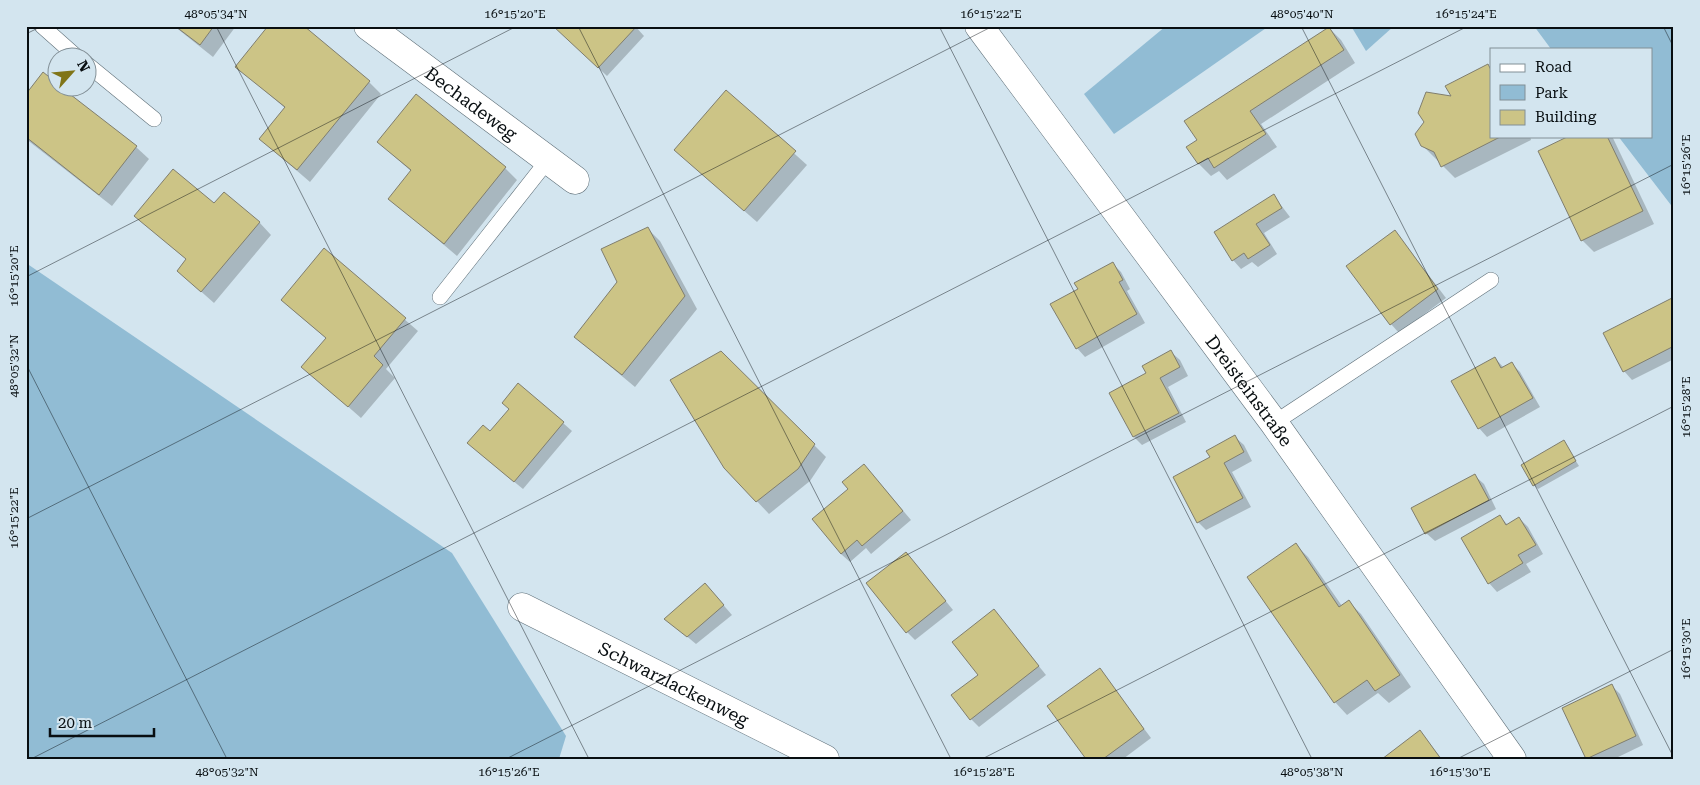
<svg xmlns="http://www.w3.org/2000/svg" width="1700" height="785" font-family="'Roboto Serif',serif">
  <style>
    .green { fill: #91bcd4 }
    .shadow { fill: #0003 }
    .building { fill: #ccc486; stroke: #807e6e }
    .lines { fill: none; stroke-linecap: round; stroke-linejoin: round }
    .lane-casing { stroke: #61717a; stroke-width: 16 }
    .street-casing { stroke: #61717a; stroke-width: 29 }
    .lane { stroke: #fff; stroke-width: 15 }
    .street { stroke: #fff; stroke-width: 28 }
    .ticks { fill: none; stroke: #080e11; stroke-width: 1; stroke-opacity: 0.45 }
    .labels { text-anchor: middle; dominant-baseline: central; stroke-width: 4; stroke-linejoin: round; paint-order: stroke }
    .street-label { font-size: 18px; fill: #080e11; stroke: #d3e5ef }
    .neatline { fill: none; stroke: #080e11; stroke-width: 2 }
    .ticks-label { font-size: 12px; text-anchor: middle; fill: #080e11 }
  </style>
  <rect width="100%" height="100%" fill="#d3e5ef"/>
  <g class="green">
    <path d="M1166,26H1269L1114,134L1084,94Z"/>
    <path d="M1351,26H1394L1366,51Z"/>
    <path d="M1534,26H1674V209L1618,136H1651V49H1551Z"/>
    <path d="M26,263L452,553L566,736L559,759H26Z"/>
  </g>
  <g class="shadow">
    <path d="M174,26H236L213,57Z"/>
    <path d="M554,26H635L644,36L607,76Z"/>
    <path d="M1329,28L1341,40L1355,63L1261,124L1277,147L1227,180L1219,171L1211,176L1199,164L1198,141Z"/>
    <path d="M1488,65L1491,69V136H1530L1531,140L1455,178L1422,145L1453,98Z"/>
    <path d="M237,67L369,82L381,94L310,182L260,139L285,108Z"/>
    <path d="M60,88L136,147L149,159L112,206L26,139V96Z"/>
    <path d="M726,92L807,165L757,222L688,162Z"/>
    <path d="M1572,136H1612L1654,224L1594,252L1582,240Z"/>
    <path d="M378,142L505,168L517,180L457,256L390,199L412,172Z"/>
    <path d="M1274,196L1290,217L1264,233L1277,254L1258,267L1252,262L1241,269L1233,260Z"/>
    <path d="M215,205L259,222L271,235L214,303L178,271L187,260L136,216Z"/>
    <path d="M647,228L660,241L697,309L635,387L575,337L619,282Z"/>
    <path d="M1395,231L1446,298L1399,333L1391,324Z"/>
    <path d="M324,250L418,331L386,369L395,378L361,418L303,367L327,339L295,312Z"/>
    <path d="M1112,263L1121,272L1130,289L1127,291L1145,323L1085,357L1077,348L1080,290Z"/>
    <path d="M1674,298V359L1632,380L1624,371Z"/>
    <path d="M721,352L826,457L810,481L769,514L725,467Z"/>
    <path d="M1171,352L1180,360L1188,376L1168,387L1186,422L1142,445L1134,437L1148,374Z"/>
    <path d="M1495,358L1504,368L1512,364L1520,372L1540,407L1487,437L1479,428Z"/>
    <path d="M563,423L572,431L523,489L478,452Z"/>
    <path d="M1235,437L1244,445L1252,461L1232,472L1251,507L1206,530L1198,522L1211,458Z"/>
    <path d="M1564,442L1579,466L1538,489L1534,485Z"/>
    <path d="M872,474L911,520L871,554L866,548L850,562L841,554Z"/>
    <path d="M1475,476L1484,484L1496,509L1435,541L1426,533Z"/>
    <path d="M1500,517L1508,525L1519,518L1528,527L1543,554L1526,564L1531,572L1497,592L1489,583Z"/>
    <path d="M1296,545L1308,557L1342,606L1349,602L1361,614L1411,687L1389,703L1378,693L1347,715L1335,702Z"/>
    <path d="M914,562L953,610L915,640L907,632Z"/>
    <path d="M713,593L732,615L696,644L666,619Z"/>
    <path d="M994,610L1046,675L979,727L971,719Z"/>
    <path d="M1100,670L1151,738L1123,759H1088Z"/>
    <path d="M1611,685L1620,694L1643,745L1614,759H1587L1563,708Z"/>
    <path d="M1420,732L1442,759H1384Z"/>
  </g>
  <g class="building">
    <path d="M175,26H214L200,45Z"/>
    <path d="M268,26H304L370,81L297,170L259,139L285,107L235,67Z"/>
    <path d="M553,26H637L598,68Z"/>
    <path d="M1329,27L1344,50L1250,111L1266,134L1214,168L1208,158L1198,164L1186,147L1197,140L1184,121Z"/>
    <path d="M1488,64L1491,70V136H1502L1441,167L1434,152L1421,146L1415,134L1424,122L1418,113L1426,92L1451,96L1445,86Z"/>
    <path d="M43,72L58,84V88H62L137,146L99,195L26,137V94Z"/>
    <path d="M726,90L796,151L744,211L674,150Z"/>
    <path d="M416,94L506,167L444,244L388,199L411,170L377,142Z"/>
    <path d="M1569,136H1607L1643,211L1581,241L1538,151Z"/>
    <path d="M173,169L214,203L224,192L260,222L201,292L177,271L186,259L134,216Z"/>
    <path d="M1274,194L1282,208L1256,224L1270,245L1248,259L1244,253L1232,261L1214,232Z"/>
    <path d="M648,227L685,296L622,375L574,337L617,282L601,249Z"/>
    <path d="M1395,230L1438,289L1390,325L1346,266Z"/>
    <path d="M324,248L406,318L374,356L383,365L348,407L301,367L326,338L281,300Z"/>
    <path d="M1113,262L1123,280L1119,282L1137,314L1076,349L1050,304L1078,289L1074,283Z"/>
    <path d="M1674,297V346L1623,372L1603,333Z"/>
    <path d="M1171,350L1180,367L1160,378L1179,413L1133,437L1109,393L1146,373L1142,366Z"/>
    <path d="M721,351L815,444L798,469L756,502L724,468L670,380Z"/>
    <path d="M1495,357L1501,368L1512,362L1533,398L1478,429L1451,381Z"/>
    <path d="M518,383L564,422L514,482L467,443L483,425L490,431L509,409L502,403Z"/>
    <path d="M1235,435L1244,452L1224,463L1243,498L1197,523L1173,477L1210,457L1206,451Z"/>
    <path d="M1564,440L1576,461L1533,486L1521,465Z"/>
    <path d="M864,464L903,511L862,546L857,540L841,554L812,519L848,489L842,482Z"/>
    <path d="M1475,474L1489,500L1425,534L1411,508Z"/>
    <path d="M1500,515L1506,525L1519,517L1536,545L1518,555L1523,563L1488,584L1461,538Z"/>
    <path d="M1296,543L1339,607L1349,600L1400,675L1375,691L1367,680L1334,703L1247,577Z"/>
    <path d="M906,552L946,601L906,633L866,583Z"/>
    <path d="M705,583L724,605L687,637L664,619Z"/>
    <path d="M994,609L1039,666L970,720L951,695L978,675L952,642Z"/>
    <path d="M1100,668L1144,729L1103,759H1086L1047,706Z"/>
    <path d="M1612,684L1636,736L1586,759L1562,708Z"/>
    <path d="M1420,730L1441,759H1382Z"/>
  </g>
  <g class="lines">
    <g class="lane-casing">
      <g id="lane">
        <path d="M42,26L78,58"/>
        <path d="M88,65L154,119"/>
        <path d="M440,297L548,160"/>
        <path d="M1274,423L1491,280"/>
      </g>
    </g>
    <g class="street-casing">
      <g id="street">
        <path id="s1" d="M368,26L575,180"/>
        <path id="s2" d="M979,26L1274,423L1512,759"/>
        <path id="s3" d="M522,607L825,759"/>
      </g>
    </g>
    <use href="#lane" class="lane"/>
    <use href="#street" class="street"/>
  </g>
  <path class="ticks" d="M216,26L589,759M578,26L951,759M939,26L1312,759M1301,26L1674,758M1663,26L1674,48M26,34L42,26M26,277L517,26M26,364L227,759M26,519L993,26M31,759L1468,26M506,759L1674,164M982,759L1674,406M1457,759L1674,649"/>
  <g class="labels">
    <g class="street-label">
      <text stroke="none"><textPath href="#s1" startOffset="129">Bechadeweg</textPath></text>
      <text stroke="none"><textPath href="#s2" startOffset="454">Dreisteinstraße</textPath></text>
      <text stroke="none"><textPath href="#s3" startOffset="170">Schwarzlackenweg</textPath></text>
    </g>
  </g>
  <rect width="1700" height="785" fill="none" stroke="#d3e5ef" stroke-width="55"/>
  <rect x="1490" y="48" width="162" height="90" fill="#d3e5ef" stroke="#828f96"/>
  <rect x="1500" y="64" width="25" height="8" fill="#ffffff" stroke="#828f96"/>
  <text x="1535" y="72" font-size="15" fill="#080e11">Road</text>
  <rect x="1500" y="85" width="25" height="15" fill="#91bcd4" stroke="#828f96"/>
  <text x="1535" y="98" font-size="15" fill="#080e11">Park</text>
  <rect x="1500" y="110" width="25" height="15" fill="#ccc486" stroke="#828f96"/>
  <text x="1535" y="122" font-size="15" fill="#080e11">Building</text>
  <g transform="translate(72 72) rotate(63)"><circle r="24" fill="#d3e5ef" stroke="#828f96"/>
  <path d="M0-4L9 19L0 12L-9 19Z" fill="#807518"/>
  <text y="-8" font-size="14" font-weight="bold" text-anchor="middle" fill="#080e11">N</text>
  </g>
  <path d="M50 728v8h104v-8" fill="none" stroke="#080e11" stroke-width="2.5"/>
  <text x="58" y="728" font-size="15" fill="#080e11" stroke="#d3e5ef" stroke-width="4" paint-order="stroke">20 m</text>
  <rect x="28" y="28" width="1644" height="730" class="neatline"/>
  <g class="ticks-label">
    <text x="216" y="18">48°05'34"N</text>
    <text x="515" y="18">16°15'20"E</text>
    <text x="991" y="18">16°15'22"E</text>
    <text x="1302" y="18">48°05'40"N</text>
    <text x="1466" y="18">16°15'24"E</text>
    <text transform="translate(1686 165) rotate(-90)" y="4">16°15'26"E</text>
    <text transform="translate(14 276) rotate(-90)" y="4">16°15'20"E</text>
    <text transform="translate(14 366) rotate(-90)" y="4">48°05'32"N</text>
    <text transform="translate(1686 407) rotate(-90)" y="4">16°15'28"E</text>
    <text transform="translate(14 518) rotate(-90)" y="4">16°15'22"E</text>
    <text transform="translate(1686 649) rotate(-90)" y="4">16°15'30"E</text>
    <text x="227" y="776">48°05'32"N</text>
    <text x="509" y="776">16°15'26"E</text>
    <text x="984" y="776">16°15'28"E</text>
    <text x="1312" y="776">48°05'38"N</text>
    <text x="1460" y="776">16°15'30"E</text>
  </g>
</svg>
